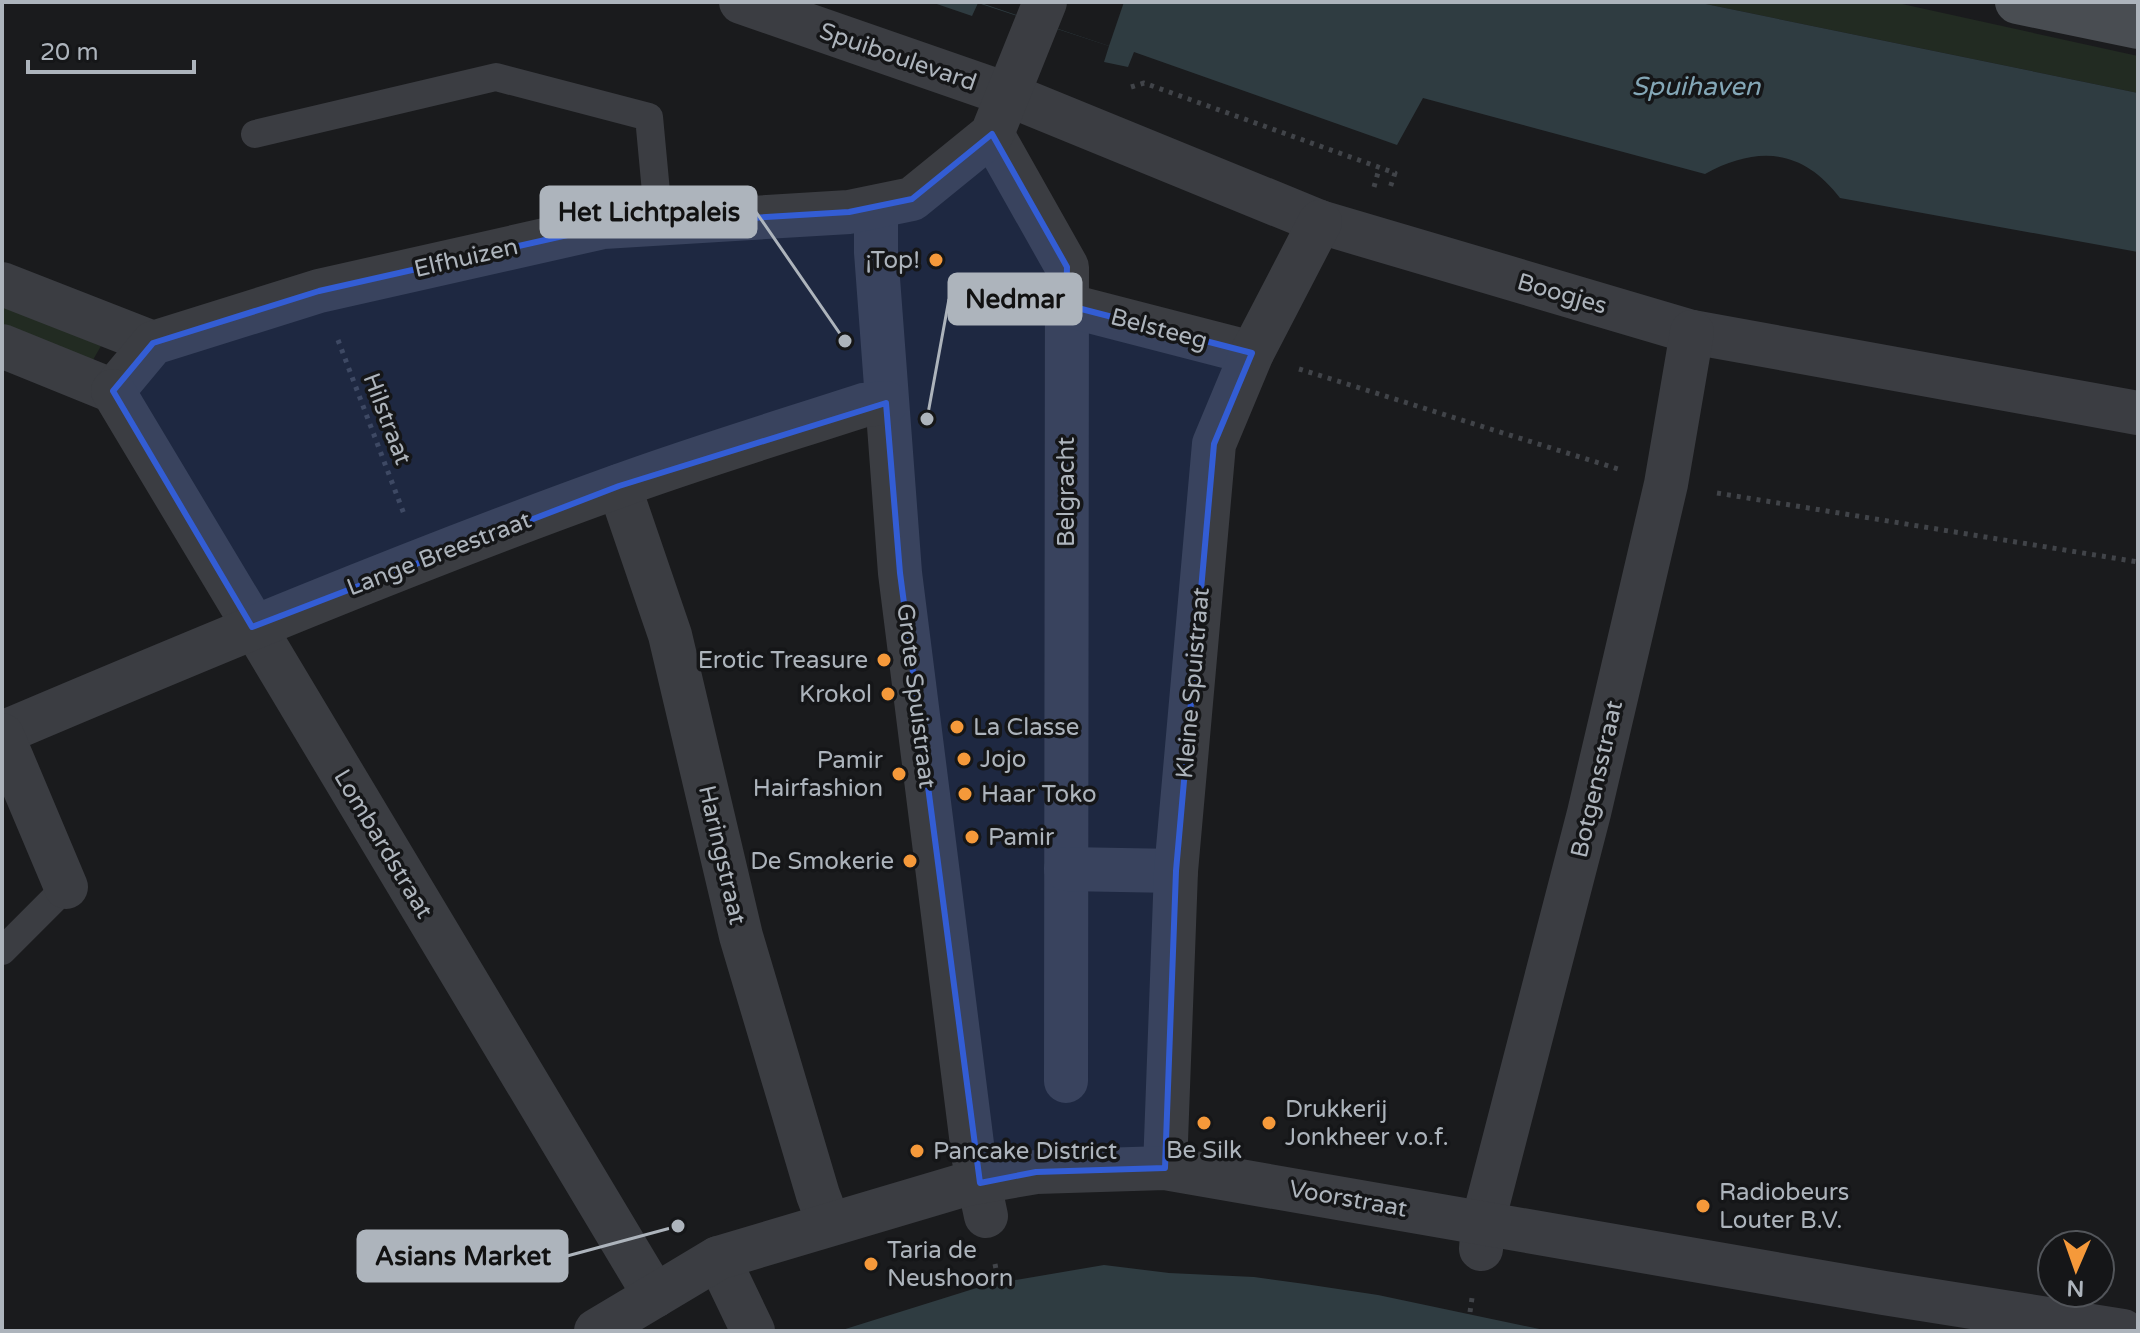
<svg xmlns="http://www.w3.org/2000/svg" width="2140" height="1333" font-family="'Varela Round',sans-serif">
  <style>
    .green { fill: #222b22 }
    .water { fill: #2f3c41 }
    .pier { fill: #1a1b1d }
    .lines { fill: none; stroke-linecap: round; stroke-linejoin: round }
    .path { stroke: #414449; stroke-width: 5; stroke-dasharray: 4 6; stroke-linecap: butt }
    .lane { stroke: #3b3d42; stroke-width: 28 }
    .street { stroke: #3b3d42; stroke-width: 44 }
    .secondary { stroke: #494d52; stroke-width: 44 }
    .marked { fill: #335dd4; fill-opacity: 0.2; stroke: #335dd4; stroke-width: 6; stroke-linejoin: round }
    .poi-dot { fill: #f5993a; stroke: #151618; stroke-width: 3 }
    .labels { text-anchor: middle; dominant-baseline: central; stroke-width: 7; stroke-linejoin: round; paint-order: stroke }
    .street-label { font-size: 24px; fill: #adb4bc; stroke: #151618 }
    .poi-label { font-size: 24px; fill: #adb4bc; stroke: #151618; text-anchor: start }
    .water-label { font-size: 26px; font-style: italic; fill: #84a7b7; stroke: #151618 }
    .leader { fill: none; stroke: #adb4bc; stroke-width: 3 }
    .callout-dot { fill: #adb4bc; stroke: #151618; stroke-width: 3 }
    .callout { fill: #adb4bc; stroke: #adb4bc; stroke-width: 3 }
    .callout-label { font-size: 26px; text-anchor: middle; font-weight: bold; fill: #111 }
  </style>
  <rect width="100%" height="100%" fill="#1a1b1d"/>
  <g class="green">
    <path d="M1696,2H1893L2138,56V93Z"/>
    <path d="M2,305L101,346L90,365L2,331Z"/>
  </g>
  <g class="water">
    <path d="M931,2H1696L2138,93V252L1840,198C1803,149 1758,145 1705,174L1423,98L1397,145L1134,52L1128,67L1104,62L1109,46L978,3L972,16Z"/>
    <path d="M1104,1265L1169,1273L1254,1277L1305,1284L1378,1295L1549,1331H839L986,1285Z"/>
  </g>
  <path class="pier" d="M978,2H1124L1109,46Z"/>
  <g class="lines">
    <g class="path">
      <path d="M1131,87L1144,83L1395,173L1389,191"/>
      <path d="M1374,187L1379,169"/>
      <path d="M338,340L404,514"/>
      <path d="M1299,369L1618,469"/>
      <path d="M1717,493L2138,562"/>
      <path d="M995,1264L998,1279"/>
      <path d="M1470,1312L1472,1298"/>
    </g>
    <g class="lane">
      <path d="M255,134L496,77L649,117L659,224"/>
      <path d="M2,951L66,887"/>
    </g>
    <g class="street">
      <path d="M741,2L1009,95L1320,222L1692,332L2138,413"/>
      <path d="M992,134L1067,267L1066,1081"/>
      <path d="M876,207V252L900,573L974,1160L986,1216"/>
      <path d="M2,284L153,343"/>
      <path d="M1066,305L1252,353"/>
      <path d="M2,346L113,391"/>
      <path d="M113,391L153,343L319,291L603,227L849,212L912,199L992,134L1045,2"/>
      <path d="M113,391L655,1296"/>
      <path d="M619,486L670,635L741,936L818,1195L829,1224"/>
      <path d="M2,733C205,647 408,562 616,487C698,457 781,432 864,405L886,403"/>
      <path d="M2,735L66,887"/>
      <path d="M1066,869L1176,871"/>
      <path d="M1165,1168L1176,871L1214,444L1252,353L1320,222"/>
      <path d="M1481,1249L1483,1222L1589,813L1666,484L1692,332"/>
      <path d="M718,1258L753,1331"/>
      <path d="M596,1331L718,1258L967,1184L1036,1172L1165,1168L1884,1293L2123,1331"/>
    </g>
    <path class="secondary" d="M2017,2L2138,27"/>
  </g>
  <path class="marked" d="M992,134L1067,267L1066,305L1252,353L1214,444L1176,871L1165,1168L1036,1172L980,1183L900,573L886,403L619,486L252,627L113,391L153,343L319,291L603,227L849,212L912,199Z"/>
  <g class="poi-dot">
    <circle cx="936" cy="260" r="8"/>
    <circle cx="884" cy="660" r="8"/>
    <circle cx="888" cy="694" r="8"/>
    <circle cx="957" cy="727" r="8"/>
    <circle cx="964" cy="759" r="8"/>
    <circle cx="899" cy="774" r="8"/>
    <circle cx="965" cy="794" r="8"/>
    <circle cx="972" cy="837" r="8"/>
    <circle cx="910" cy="861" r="8"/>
    <circle cx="1204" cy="1123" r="8"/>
    <circle cx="1269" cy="1123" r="8"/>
    <circle cx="917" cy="1151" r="8"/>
    <circle cx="1703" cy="1206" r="8"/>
    <circle cx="871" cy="1264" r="8"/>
  </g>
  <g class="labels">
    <g class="street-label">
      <text transform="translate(898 57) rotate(19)">Spuiboulevard</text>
      <text transform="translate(466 258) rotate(-13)">Elfhuizen</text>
      <text transform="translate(1562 294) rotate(16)">Boogjes</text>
      <text transform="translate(1159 329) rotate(15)">Belsteeg</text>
      <text transform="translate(387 419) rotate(69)">Hilstraat</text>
      <text transform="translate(1066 492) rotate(-90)">Belgracht</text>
      <text transform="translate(439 554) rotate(-21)">Lange Breestraat</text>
      <text transform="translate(1193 683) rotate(-85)">Kleine Spuistraat</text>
      <text transform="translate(916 696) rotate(83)">Grote Spuistraat</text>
      <text transform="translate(1597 779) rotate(-77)">Botgensstraat</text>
      <text transform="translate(383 844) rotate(59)">Lombardstraat</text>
      <text transform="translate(722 855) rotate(77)">Haringstraat</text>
      <text transform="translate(1348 1199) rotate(10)">Voorstraat</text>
    </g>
    <g class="poi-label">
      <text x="920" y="260" text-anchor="end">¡Top!</text>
      <text x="868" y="660" text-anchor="end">Erotic Treasure</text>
      <text x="872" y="694" text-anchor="end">Krokol</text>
      <text x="973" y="727">La Classe</text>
      <text x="980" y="759">Jojo</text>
      <text x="883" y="760" text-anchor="end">Pamir<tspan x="883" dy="28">Hairfashion</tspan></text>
      <text x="981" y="794">Haar Toko</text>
      <text x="988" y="837">Pamir</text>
      <text x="894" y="861" text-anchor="end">De Smokerie</text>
      <text x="1285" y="1109">Drukkerij<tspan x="1285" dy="28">Jonkheer v.o.f.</tspan></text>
      <text x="1204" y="1150" text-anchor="middle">Be Silk</text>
      <text x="933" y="1151">Pancake District</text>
      <text x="1719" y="1192">Radiobeurs<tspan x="1719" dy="28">Louter B.V.</tspan></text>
      <text x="887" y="1250">Taria de<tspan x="887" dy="28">Neushoorn</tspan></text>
    </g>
    <g class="water-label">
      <text x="1696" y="86">Spuihaven</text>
    </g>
  </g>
  <path class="leader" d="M845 341L756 212M927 419L949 299M678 1226L567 1256"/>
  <g class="callout-dot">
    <circle cx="845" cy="341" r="8"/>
    <circle cx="927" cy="419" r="8"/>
    <circle cx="678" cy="1226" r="8"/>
  </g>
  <g class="callout">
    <rect x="541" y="187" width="215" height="50" rx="8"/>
    <rect x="949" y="274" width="132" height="50" rx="8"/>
    <rect x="358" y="1231" width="209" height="50" rx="8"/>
  </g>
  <g class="callout-label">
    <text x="649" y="221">Het Lichtpaleis</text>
    <text x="1015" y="308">Nedmar</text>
    <text x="463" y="1265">Asians Market</text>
  </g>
  <rect width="2140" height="1333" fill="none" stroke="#adb4bc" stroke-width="8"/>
  <g transform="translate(2076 1269) rotate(182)"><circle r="38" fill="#151618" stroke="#52555a" stroke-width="2"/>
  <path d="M0-6L14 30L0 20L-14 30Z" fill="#f5993a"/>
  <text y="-12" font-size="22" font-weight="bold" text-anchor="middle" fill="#adb4bc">N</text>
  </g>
  <path d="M28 60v12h166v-12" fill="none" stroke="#adb4bc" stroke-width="4"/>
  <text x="40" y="60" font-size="24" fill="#adb4bc" stroke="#151618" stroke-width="6" paint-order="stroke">20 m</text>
</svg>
